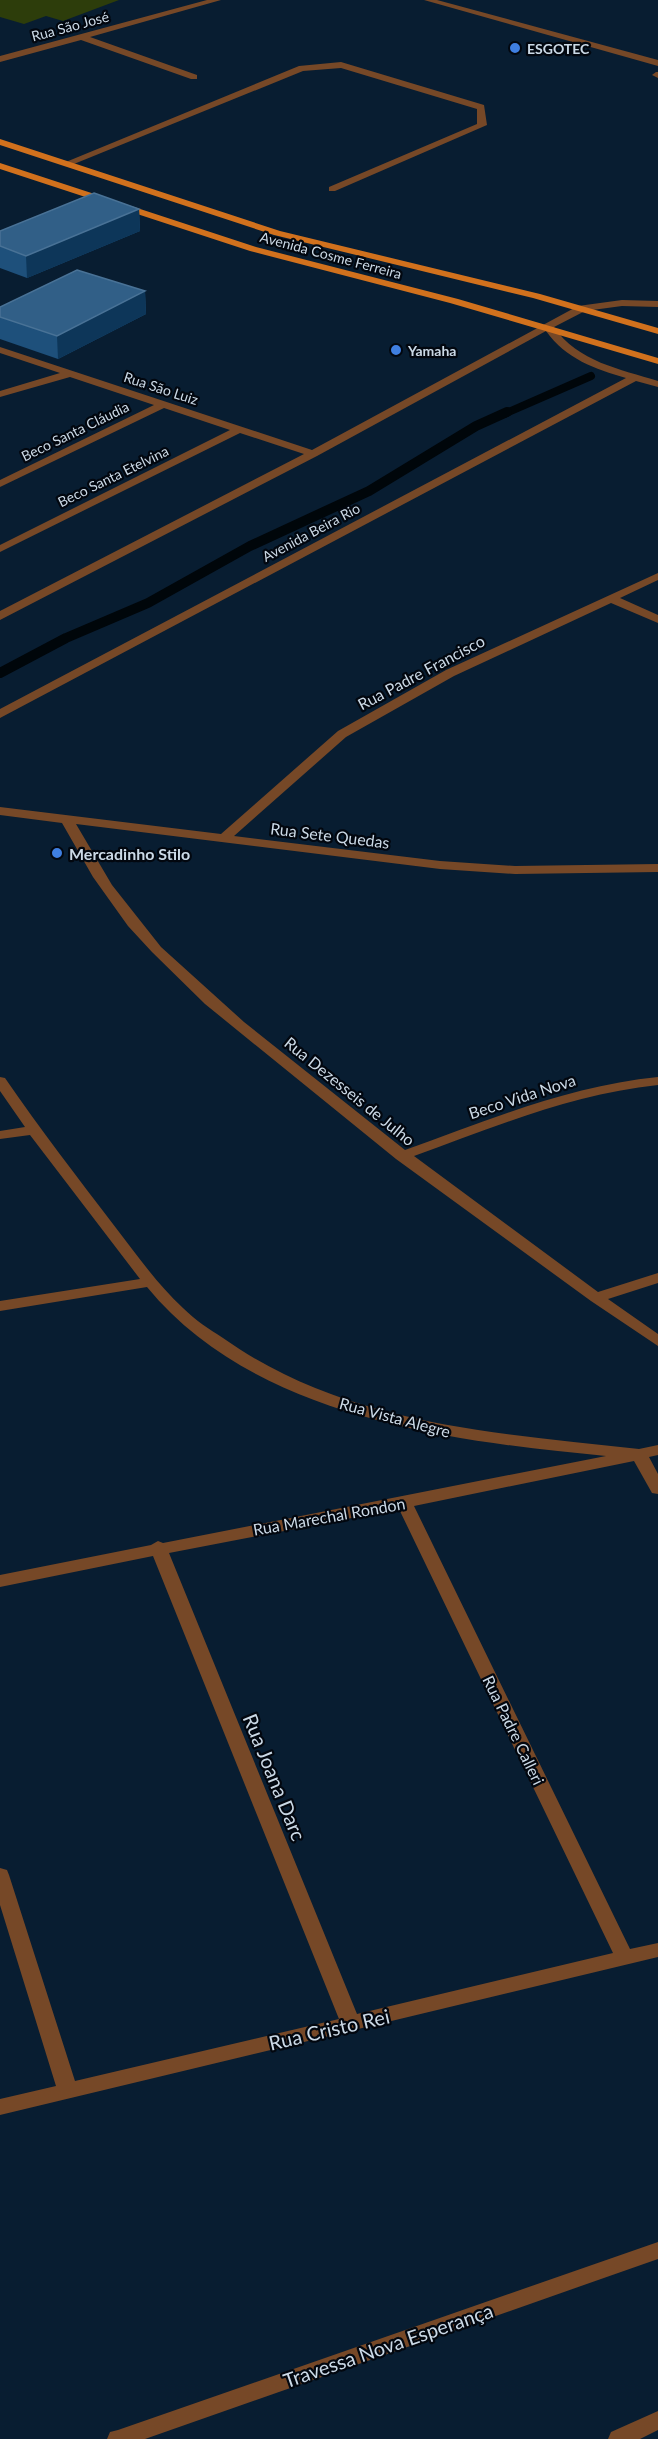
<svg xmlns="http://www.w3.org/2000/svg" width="658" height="2439" font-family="Lato,sans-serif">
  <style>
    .green { fill: #2d3d0b }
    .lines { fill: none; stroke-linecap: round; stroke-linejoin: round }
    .stream-far1 { stroke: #00060a; stroke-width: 8 }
    .stream { stroke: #00060a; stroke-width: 10 }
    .minor { fill: #764827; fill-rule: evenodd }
    .major { fill: #d1711d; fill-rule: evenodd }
    .wall { fill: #1e507b }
    .shaded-wall { fill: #0d3659 }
    .building { fill: #315f87; stroke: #497296; stroke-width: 1.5 }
    .shop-dot { fill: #3f7fe0; stroke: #02070f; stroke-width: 2 }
    .labels { text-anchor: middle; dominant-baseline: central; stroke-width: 4.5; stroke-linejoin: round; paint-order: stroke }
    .far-street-label { font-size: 14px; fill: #cbd9e6; stroke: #02070f }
    .far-poi-label { font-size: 14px; font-weight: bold; fill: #cbd9e6; stroke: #02070f; text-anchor: start }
    .street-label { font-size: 16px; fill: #cbd9e6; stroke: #02070f }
    .poi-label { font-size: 16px; font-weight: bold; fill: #cbd9e6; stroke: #02070f; text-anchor: start }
    .near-street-label { font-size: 20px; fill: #cbd9e6; stroke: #02070f }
  </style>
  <rect width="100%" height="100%" fill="#081d31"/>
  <path class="green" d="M0,0H119L63,21L46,16L24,24L0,17Z"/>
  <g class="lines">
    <path class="stream-far1" d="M504,414L591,376"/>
    <path class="stream" d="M0,673L66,638L148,603L250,546L369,491L476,426L507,412"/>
    <g class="minor">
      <path d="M207,0H221L90,37L197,75V79H191L81,40L0,62V56Z"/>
      <path d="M424,0H437L658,60V66Z"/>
      <path d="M341,62L484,105L487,125L335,191H329V187L477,124V109L341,68L303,71L69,166L61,164L299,66Z"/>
      <path d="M656,72H658V78L652,75Z"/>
      <path d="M622,300L658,301V307L622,306L585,311L554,327C578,362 620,369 658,381V387L636,381L0,718V709L626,378C595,369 566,359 546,331L317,456L0,620V611L304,454L240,433L0,552V545L230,430L164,408L0,487V480L154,405L70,377L0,397V391L60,373L0,353V347L312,450L578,306Z"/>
      <path d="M658,573V580L620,598L658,615V623L611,603L454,676L346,737L234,836L440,861L515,866L658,864V872L515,874L440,869L76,824L112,885L161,947L244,1022L405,1150C488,1120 569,1086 658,1077V1085C572,1094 494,1127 414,1156L598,1292L658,1273V1283L608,1299L658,1334V1346L591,1301L396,1159L205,1004L152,952L128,926L93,877L62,823L0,815V807L221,834L338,731L446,670Z"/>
      <path d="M0,1077L5,1078C40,1129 78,1178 116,1228C137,1255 157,1284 183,1308C195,1320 209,1329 223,1338C346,1425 495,1433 639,1449L658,1445V1455L649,1457L658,1474V1494L652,1493L634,1461L414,1506L630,1949L658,1943V1957L0,2115V2099L56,2086L0,1905V1868L7,1870L9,1875L75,2081L339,2019L153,1556L0,1587V1575L151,1545L158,1541L163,1543L606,1456C449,1441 254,1417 147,1287L0,1311V1301L140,1279L30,1135L0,1139V1131L25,1127L0,1091ZM399,1509L613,1953L357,2014L169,1553Z"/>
      <path d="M658,2242V2259L145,2439H107L110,2432L118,2430Z"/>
      <path d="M658,2411V2430L640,2439H608L611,2432Z"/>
    </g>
    <g class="major">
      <path d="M0,139L280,231L540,294L658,328V334L533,298L274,235L0,145Z"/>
      <path d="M0,163L256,247L458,299L658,358V364L450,303L250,251L0,169Z"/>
    </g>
  </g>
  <g class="wall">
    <path d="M139,209L140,231L27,278L0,268V231Z"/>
    <path d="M145,291L146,314L58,359L0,339V307Z"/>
  </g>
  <g class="shaded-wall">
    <path d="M139,209L140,231L27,278L26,256Z"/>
    <path d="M145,291L146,314L58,359L57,336Z"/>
  </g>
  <g class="building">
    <path d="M94,193L139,209L26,256L0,246V231Z"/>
    <path d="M77,270L145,291L57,336L0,317V307Z"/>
  </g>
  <g class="shop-dot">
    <circle cx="515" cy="48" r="6"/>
    <circle cx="396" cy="350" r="6"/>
    <circle cx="57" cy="853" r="6"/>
  </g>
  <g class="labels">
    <g class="far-street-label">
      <text transform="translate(70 26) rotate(-15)">Rua São José</text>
      <text transform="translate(331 255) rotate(15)">Avenida Cosme Ferreira</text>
      <text transform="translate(161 388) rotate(18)">Rua São Luiz</text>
      <text transform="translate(75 431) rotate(-26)">Beco Santa Cláudia</text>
      <text transform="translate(113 476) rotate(-26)">Beco Santa Etelvina</text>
      <text transform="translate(311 532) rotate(-28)">Avenida Beira Rio</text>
    </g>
    <g class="far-poi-label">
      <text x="527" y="48">ESGOTEC</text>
      <text x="408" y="350">Yamaha</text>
    </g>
    <g class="street-label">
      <text transform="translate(421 672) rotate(-28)">Rua Padre Francisco</text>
      <text transform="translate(330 835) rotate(7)">Rua Sete Quedas</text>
      <text transform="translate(350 1091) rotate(39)">Rua Dezesseis de Julho</text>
      <text transform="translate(522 1096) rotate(-18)">Beco Vida Nova</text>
      <text transform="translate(395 1417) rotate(15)">Rua Vista Alegre</text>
      <text transform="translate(329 1516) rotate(-10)">Rua Marechal Rondon</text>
      <text transform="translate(514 1730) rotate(64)">Rua Padre Calleri</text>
    </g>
    <g class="poi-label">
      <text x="69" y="853">Mercadinho Stilo</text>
    </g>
    <g class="near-street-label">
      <text transform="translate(275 1777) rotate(68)">Rua Joana Darc</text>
      <text transform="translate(329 2029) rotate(-13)">Rua Cristo Rei</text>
      <text transform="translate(388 2345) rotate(-19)">Travessa Nova Esperança</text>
    </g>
  </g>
</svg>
